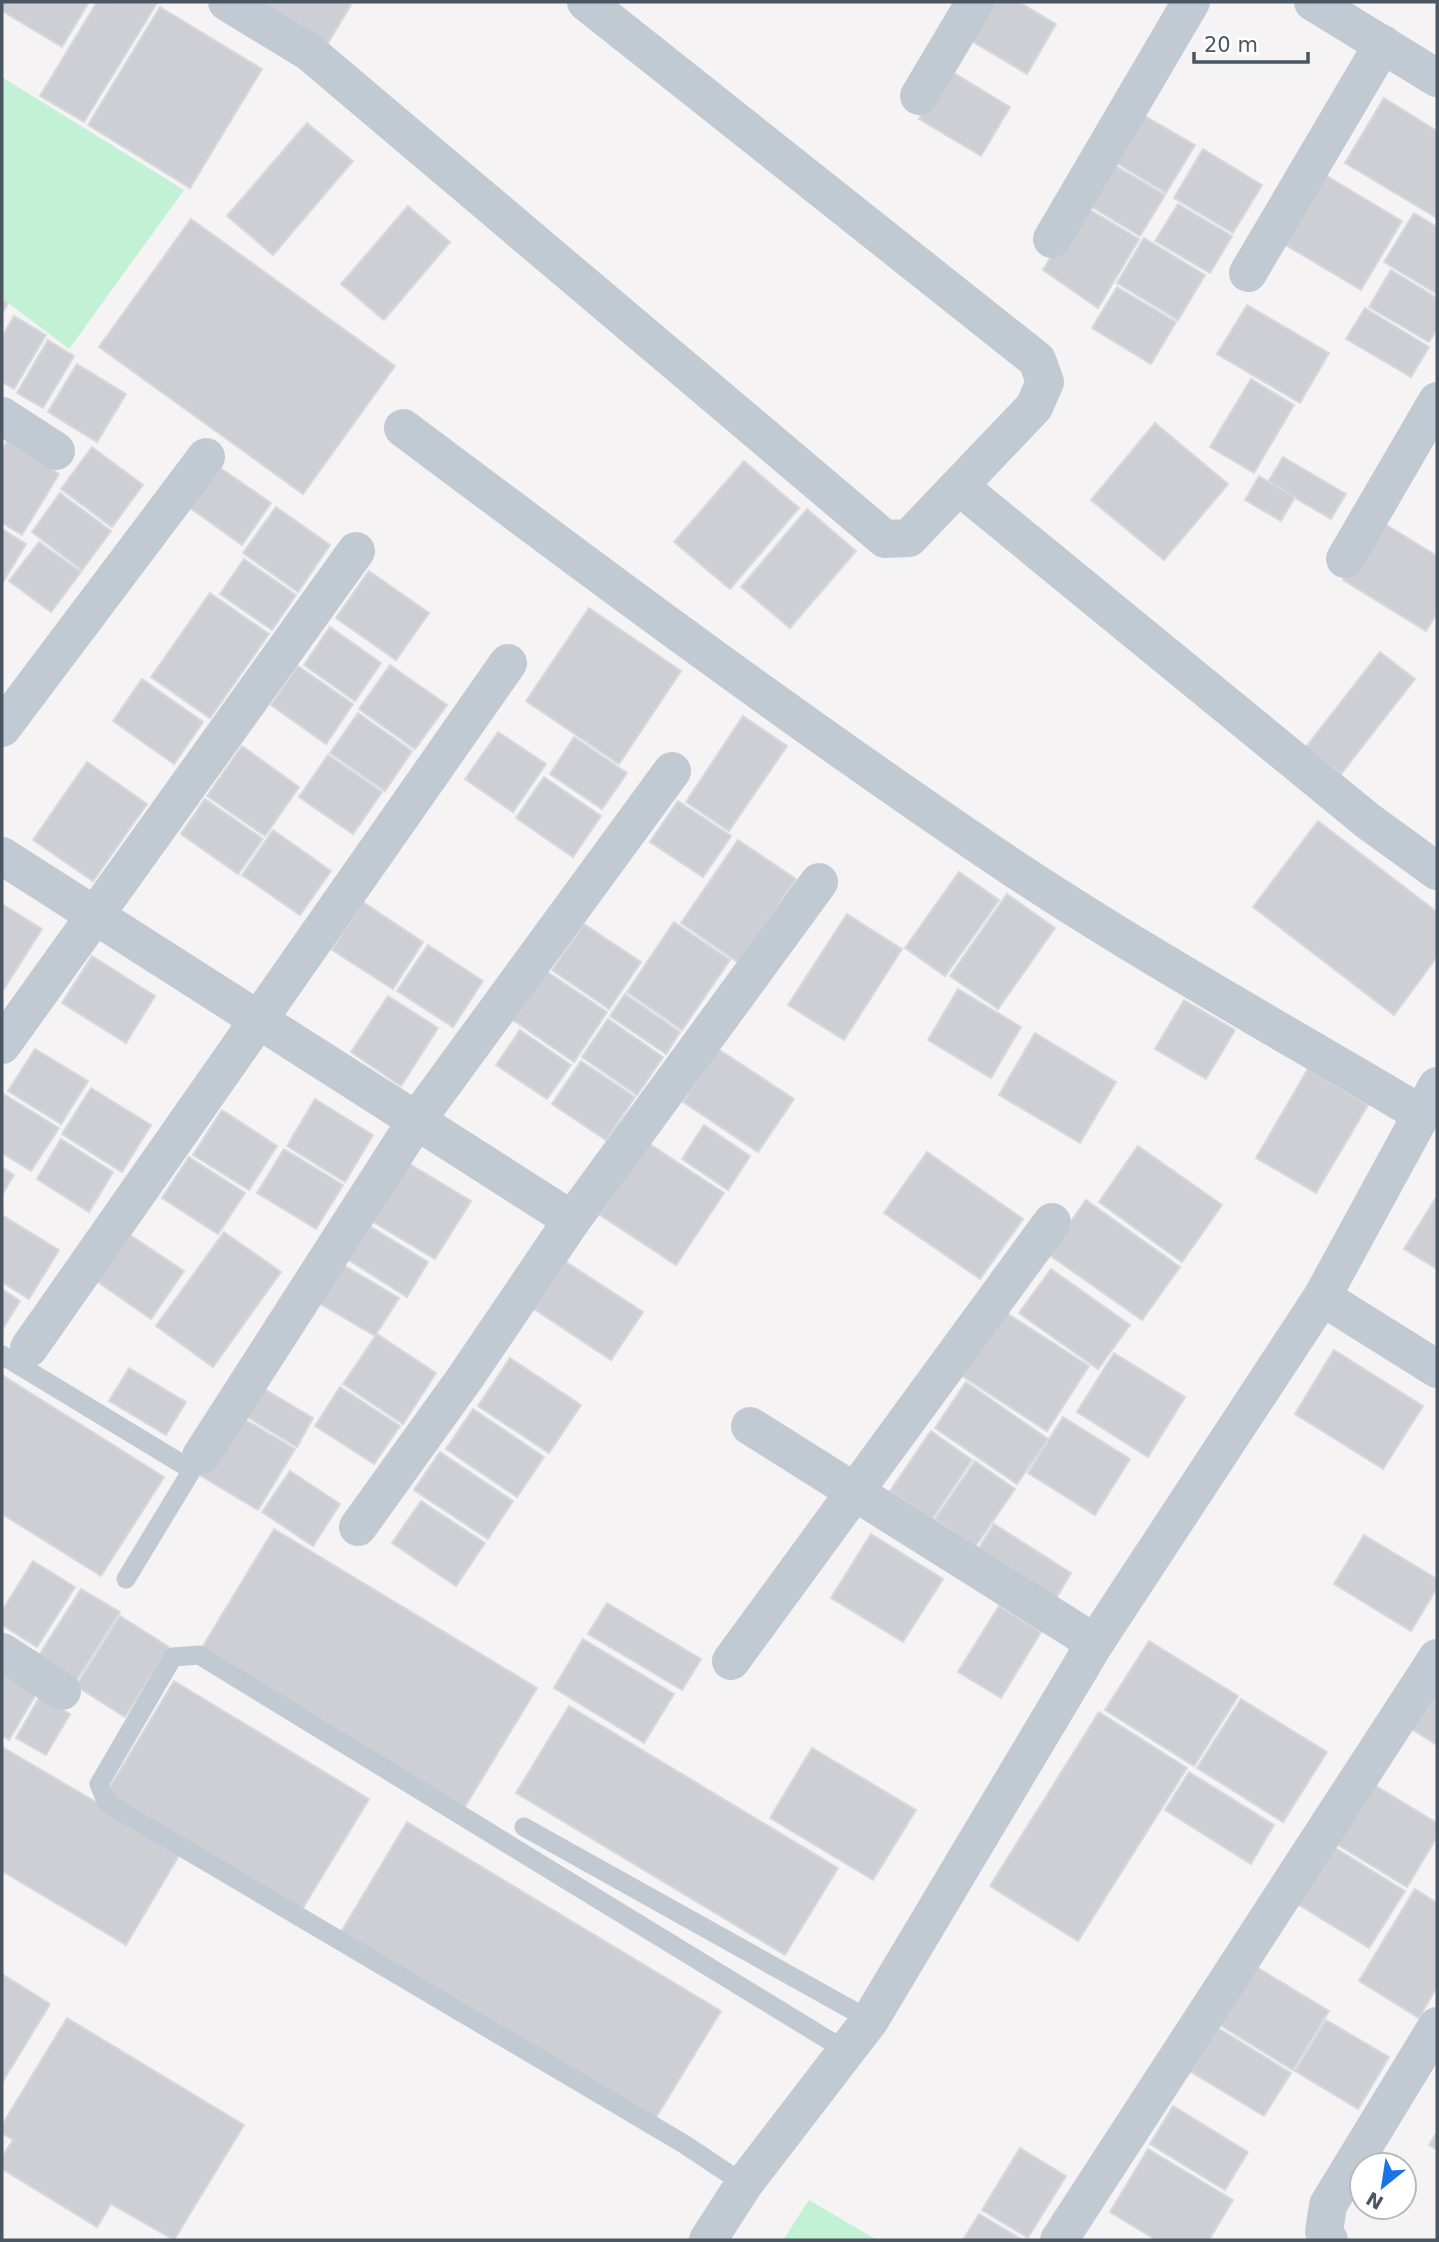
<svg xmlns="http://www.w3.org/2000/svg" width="1439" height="2242" font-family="'DejaVu Sans',sans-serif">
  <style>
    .green { fill: #c3f1d5 }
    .building { fill: #cdcfd5; stroke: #d7d9de; stroke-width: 2 }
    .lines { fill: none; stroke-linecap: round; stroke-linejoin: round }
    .service { stroke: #c1cad2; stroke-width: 19 }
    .minor { stroke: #c1cad2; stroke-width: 38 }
  </style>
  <rect width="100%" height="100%" fill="#f5f3f3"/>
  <g class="green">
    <path d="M2,77L184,190L69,349L2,298Z"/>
    <path d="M809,2200L877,2240H783Z"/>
  </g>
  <g class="building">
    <path d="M2,2H89L62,47L2,11Z"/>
    <path d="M97,2L157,3L84,122L40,96Z"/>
    <path d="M255,2H345L351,5L327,45Z"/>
    <path d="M983,2H1019L1056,24L1027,74L963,36Z"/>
    <path d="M160,7L262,69L190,188L88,125Z"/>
    <path d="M949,70L1010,107L981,156L919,119Z"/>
    <path d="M1384,98L1437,131V218L1345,163Z"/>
    <path d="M1138,112L1195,145L1166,193L1110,159Z"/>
    <path d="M307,123L353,161L273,255L227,216Z"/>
    <path d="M1203,149L1262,185L1233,233L1174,198Z"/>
    <path d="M1109,162L1165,195L1140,236L1085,203Z"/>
    <path d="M1325,175L1402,221L1361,290L1284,244Z"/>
    <path d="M1178,204L1232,236L1210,273L1155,241Z"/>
    <path d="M1082,205L1139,239L1098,308L1043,270Z"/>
    <path d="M408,206L450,242L384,320L341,284Z"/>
    <path d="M1414,213L1437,227V294L1384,262Z"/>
    <path d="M191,219L395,366L303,494L99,347Z"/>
    <path d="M1144,238L1205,275L1178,320L1117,283Z"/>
    <path d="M1391,270L1437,298V329L1429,342L1369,307Z"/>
    <path d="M1117,287L1176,322L1151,364L1092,328Z"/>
    <path d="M2,299L8,303L2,314Z"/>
    <path d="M1247,305L1329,353L1300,403L1217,354Z"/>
    <path d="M1365,308L1429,347L1411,377L1346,339Z"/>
    <path d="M14,316L46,335L14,389L2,382V337Z"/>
    <path d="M48,340L74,356L43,408L17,393Z"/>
    <path d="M77,364L126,394L97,442L48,412Z"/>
    <path d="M1251,379L1294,405L1254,473L1210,447Z"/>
    <path d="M1155,423L1228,484L1164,560L1091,500Z"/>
    <path d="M7,442L59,474L22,535L2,523V450Z"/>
    <path d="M92,447L143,485L112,527L61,489Z"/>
    <path d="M1283,457L1346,494L1331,519L1268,482Z"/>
    <path d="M744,461L799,508L730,589L674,542Z"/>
    <path d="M219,467L271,503L242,545L190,508Z"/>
    <path d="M1259,476L1295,497L1281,521L1245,500Z"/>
    <path d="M60,493L111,531L82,570L32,532Z"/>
    <path d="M276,507L330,545L298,592L243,553Z"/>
    <path d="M807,509L856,551L790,628L741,587Z"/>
    <path d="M1380,521L1437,556V613L1426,631L1343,580Z"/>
    <path d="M2,529L26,544L2,584Z"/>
    <path d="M39,542L81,572L51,612L9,581Z"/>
    <path d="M244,559L296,595L272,630L220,594Z"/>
    <path d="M369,571L429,613L396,660L336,618Z"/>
    <path d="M210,593L269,634L210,718L151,677Z"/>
    <path d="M589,608L681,671L619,764L526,701Z"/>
    <path d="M330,627L381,663L355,701L304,665Z"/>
    <path d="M1380,652L1415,679L1341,774L1306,747Z"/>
    <path d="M390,665L447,705L415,749L359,709Z"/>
    <path d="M298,666L353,704L326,744L271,705Z"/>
    <path d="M142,679L203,722L174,764L113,721Z"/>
    <path d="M358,713L412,751L385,791L330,753Z"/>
    <path d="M743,716L787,746L729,831L686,802Z"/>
    <path d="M498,732L546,764L513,812L465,779Z"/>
    <path d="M574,737L627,773L602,809L550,774Z"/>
    <path d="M242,746L299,787L265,836L207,796Z"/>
    <path d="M328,755L382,792L353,834L299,797Z"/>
    <path d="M87,762L147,804L93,881L33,840Z"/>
    <path d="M544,777L601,816L573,857L516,818Z"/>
    <path d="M205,799L263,839L238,874L181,834Z"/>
    <path d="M678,801L731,836L703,877L650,842Z"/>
    <path d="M1318,821L1437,912V957L1394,1015L1253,907Z"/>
    <path d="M273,830L331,871L300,915L242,875Z"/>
    <path d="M738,840L796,879L739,963L681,923Z"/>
    <path d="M959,872L999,900L945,976L905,948Z"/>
    <path d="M1007,894L1055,928L998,1009L950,976Z"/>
    <path d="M363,902L423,942L393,989L332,950Z"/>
    <path d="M2,904L42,929L4,989L2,988Z"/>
    <path d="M847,914L902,949L844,1040L788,1005Z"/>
    <path d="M674,922L730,960L682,1030L627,992Z"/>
    <path d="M584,924L641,962L609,1009L552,970Z"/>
    <path d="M428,945L483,981L453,1027L397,991Z"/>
    <path d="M92,956L155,996L126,1043L62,1003Z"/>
    <path d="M546,971L607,1012L574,1062L513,1020Z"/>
    <path d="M958,989L1021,1027L991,1078L928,1040Z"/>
    <path d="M625,994L680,1032L666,1054L610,1016Z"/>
    <path d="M388,996L438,1028L401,1086L351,1052Z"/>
    <path d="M1184,1000L1235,1030L1206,1079L1155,1049Z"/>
    <path d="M608,1019L663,1057L637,1095L582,1057Z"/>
    <path d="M520,1030L571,1065L547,1099L496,1065Z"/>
    <path d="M1035,1033L1116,1082L1080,1143L999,1095Z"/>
    <path d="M35,1049L88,1081L61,1124L8,1091Z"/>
    <path d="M718,1049L794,1099L758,1152L683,1102Z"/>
    <path d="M581,1061L635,1097L606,1140L552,1104Z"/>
    <path d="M1308,1069L1368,1105L1316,1193L1256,1158Z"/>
    <path d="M91,1088L151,1125L122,1172L62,1134Z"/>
    <path d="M2,1093L59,1128L31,1171L2,1153Z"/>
    <path d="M315,1099L373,1135L345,1182L287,1146Z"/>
    <path d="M222,1110L277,1146L249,1190L193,1155Z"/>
    <path d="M704,1125L750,1156L728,1190L682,1159Z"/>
    <path d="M61,1139L113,1172L89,1212L37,1179Z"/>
    <path d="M648,1143L724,1193L676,1265L600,1215Z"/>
    <path d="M1138,1146L1222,1205L1182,1262L1099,1202Z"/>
    <path d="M284,1149L343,1185L316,1229L257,1193Z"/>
    <path d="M927,1152L1023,1219L980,1279L884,1213Z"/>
    <path d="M189,1157L245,1193L218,1234L162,1198Z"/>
    <path d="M408,1163L471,1201L435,1259L373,1222Z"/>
    <path d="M2,1167L14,1175L2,1195Z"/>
    <path d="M1437,1196V1269L1404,1249Z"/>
    <path d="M1086,1200L1180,1267L1142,1320L1048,1254Z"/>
    <path d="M2,1215L59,1250L29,1299L2,1282Z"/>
    <path d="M368,1225L428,1262L407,1297L347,1259Z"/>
    <path d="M224,1232L281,1272L213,1367L156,1326Z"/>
    <path d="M127,1233L184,1271L151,1319L95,1280Z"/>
    <path d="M566,1262L643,1312L611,1360L534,1309Z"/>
    <path d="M340,1263L399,1298L375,1336L317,1302Z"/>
    <path d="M1051,1269L1130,1325L1098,1369L1019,1313Z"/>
    <path d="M2,1289L20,1301L2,1330Z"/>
    <path d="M1005,1312L1089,1366L1047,1431L962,1376Z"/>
    <path d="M377,1334L436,1373L403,1424L343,1384Z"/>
    <path d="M1334,1350L1423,1406L1383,1469L1295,1414Z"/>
    <path d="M1114,1353L1185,1397L1148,1457L1077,1412Z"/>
    <path d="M510,1358L581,1405L549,1453L478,1406Z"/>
    <path d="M129,1368L186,1402L166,1435L109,1401Z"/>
    <path d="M2,1375L164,1477L101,1576L2,1514Z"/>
    <path d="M966,1382L1048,1439L1017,1484L935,1428Z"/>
    <path d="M256,1384L313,1418L297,1447L239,1412Z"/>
    <path d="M340,1387L400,1426L374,1464L315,1426Z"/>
    <path d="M473,1409L544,1457L517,1497L446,1449Z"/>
    <path d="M237,1415L295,1449L258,1510L201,1476Z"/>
    <path d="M1063,1417L1130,1459L1095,1515L1028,1473Z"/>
    <path d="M931,1431L972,1460L932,1519L890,1491Z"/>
    <path d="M440,1452L513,1501L488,1539L414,1490Z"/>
    <path d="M975,1461L1015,1489L975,1547L935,1519Z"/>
    <path d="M290,1471L340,1504L313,1546L262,1512Z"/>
    <path d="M421,1501L485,1543L456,1586L392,1543Z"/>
    <path d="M994,1524L1071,1573L1054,1602L975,1554Z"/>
    <path d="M274,1529L537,1688L463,1810L200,1651Z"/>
    <path d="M871,1534L943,1579L903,1642L831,1598Z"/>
    <path d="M1364,1535L1437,1579V1588L1411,1631L1334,1584Z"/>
    <path d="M33,1561L75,1587L37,1647L2,1625V1611Z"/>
    <path d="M81,1589L120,1612L74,1684L36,1660Z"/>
    <path d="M607,1603L701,1659L682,1690L588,1634Z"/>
    <path d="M999,1606L1041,1632L1001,1698L958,1672Z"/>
    <path d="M120,1616L169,1647L125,1717L76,1686Z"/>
    <path d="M583,1639L674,1694L644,1743L554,1688Z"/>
    <path d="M1149,1641L1238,1696L1194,1766L1105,1710Z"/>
    <path d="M2,1675L36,1694L9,1740L2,1735Z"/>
    <path d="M174,1681L369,1799L300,1913L105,1795Z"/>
    <path d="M1437,1686V1745L1411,1729Z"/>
    <path d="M40,1696L70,1714L46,1755L16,1738Z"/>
    <path d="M1241,1699L1327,1752L1283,1822L1197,1768Z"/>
    <path d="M569,1706L838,1868L785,1955L516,1793Z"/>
    <path d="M1099,1712L1187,1768L1078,1941L990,1886Z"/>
    <path d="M4,1748L181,1852L126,1945L2,1871V1752Z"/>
    <path d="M812,1748L916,1810L873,1880L770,1818Z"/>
    <path d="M1189,1772L1274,1825L1251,1864L1165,1810Z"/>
    <path d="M1371,1783L1437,1823V1837L1407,1887L1335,1843Z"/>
    <path d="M407,1822L721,2011L654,2121L341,1932Z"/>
    <path d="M1329,1844L1405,1891L1369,1948L1294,1902Z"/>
    <path d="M1415,1889L1437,1903V1987L1419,2018L1359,1981Z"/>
    <path d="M1255,1966L1329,2011L1293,2070L1220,2025Z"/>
    <path d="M2,1974L50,2004L2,2083Z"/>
    <path d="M67,2018L244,2125L174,2240L111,2204L97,2227L2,2169V2157L13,2140L2,2133V2125Z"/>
    <path d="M1326,2020L1389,2057L1358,2109L1295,2071Z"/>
    <path d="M1218,2028L1291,2073L1264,2116L1191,2072Z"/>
    <path d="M1173,2106L1248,2152L1225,2190L1150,2144Z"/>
    <path d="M1437,2132V2150L1429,2145Z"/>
    <path d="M1020,2148L1066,2176L1028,2238L982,2210Z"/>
    <path d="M1148,2149L1233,2200L1209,2240H1156L1110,2212Z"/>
    <path d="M979,2214L1023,2240H963Z"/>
  </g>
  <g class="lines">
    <g class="service">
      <path d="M2,1355L192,1470L126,1579"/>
      <path d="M524,1827L870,2020"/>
      <path d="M744,2184L684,2144L107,1803L99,1784L173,1657L199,1655L848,2052"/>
    </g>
    <g class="minor">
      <path d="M227,2L309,52L885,539L909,538L1034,407L1045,382L1037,360L586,2"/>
      <path d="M1313,2L1437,78"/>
      <path d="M919,96L975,2"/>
      <path d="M1052,239L1191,2"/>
      <path d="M1248,273L1383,44"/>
      <path d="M2,416L56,451"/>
      <path d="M403,428C599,575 795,721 998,858C1135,950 1280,1030 1421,1114"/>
      <path d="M960,487L1368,821L1437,871"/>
      <path d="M1345,559L1437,401"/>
      <path d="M2,728L206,457"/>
      <path d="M2,856L572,1220"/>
      <path d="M2,1045L356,551"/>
      <path d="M1322,1297L1437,1369"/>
      <path d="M29,1348L508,663"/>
      <path d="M750,1426L1095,1643"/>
      <path d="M201,1456L416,1121L672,771"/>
      <path d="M358,1527L465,1378L572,1220L819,882"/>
      <path d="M2,1652L62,1691"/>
      <path d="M731,1661L1052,1222"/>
      <path d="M708,2240L744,2184L870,2020L1095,1643L1322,1297L1437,1086"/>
      <path d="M1059,2240L1437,1658"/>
      <path d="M1329,2240L1324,2232L1328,2205L1437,2026"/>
    </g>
  </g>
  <rect width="1439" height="2242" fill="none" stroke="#4a5661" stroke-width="7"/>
  <g transform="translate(1383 2186) rotate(210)"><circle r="33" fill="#ffffff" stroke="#b7bbc0" stroke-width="2"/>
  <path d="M0-5L12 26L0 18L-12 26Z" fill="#1a73e8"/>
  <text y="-10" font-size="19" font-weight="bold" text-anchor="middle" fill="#4a5661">N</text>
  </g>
  <path d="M1194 52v10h114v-10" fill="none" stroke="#4a5661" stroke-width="3.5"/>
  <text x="1204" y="52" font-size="21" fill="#4a5661" stroke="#ffffff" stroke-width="5" paint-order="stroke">20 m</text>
</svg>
